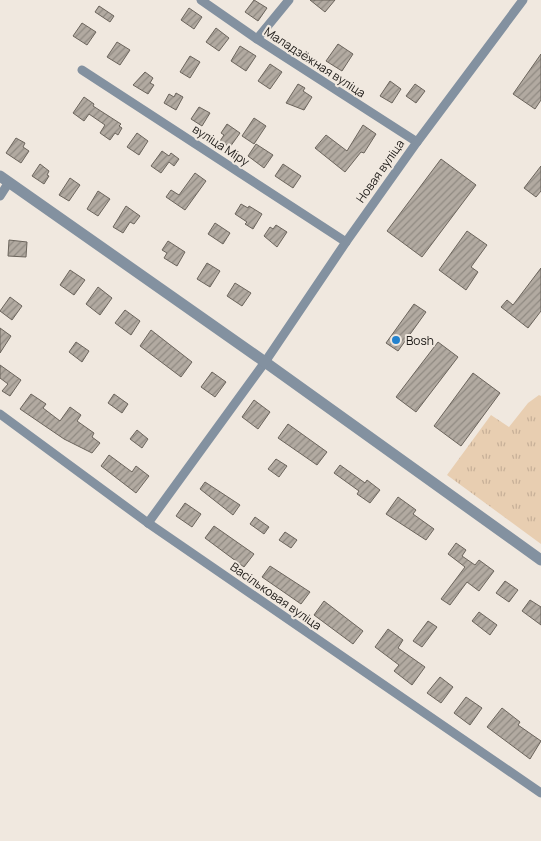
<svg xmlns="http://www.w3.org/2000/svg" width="541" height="841" font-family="Manrope,sans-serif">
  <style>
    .grass { fill: url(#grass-tufts) }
    .building { fill: url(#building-hatch); stroke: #6b645c }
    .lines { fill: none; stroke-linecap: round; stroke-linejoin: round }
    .minor { stroke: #8391a0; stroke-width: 9 }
    .tertiary { stroke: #8391a0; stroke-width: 11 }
    .poi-dot { fill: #2382ce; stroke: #f0e8df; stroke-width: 2 }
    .labels { text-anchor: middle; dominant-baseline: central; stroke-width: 4; stroke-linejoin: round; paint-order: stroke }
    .street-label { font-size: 12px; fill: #1d1a17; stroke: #f0e8df }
    .poi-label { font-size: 12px; fill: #1d1a17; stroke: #f0e8df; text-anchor: start }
  </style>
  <defs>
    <pattern id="grass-tufts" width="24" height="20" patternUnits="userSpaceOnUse" patternTransform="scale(1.25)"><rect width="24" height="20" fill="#e8ceb1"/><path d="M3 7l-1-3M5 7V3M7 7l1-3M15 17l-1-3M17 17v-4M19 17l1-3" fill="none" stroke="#c7b098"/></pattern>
    <pattern id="building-hatch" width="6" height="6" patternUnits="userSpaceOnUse" patternTransform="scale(1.25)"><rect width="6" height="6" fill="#b2aaa1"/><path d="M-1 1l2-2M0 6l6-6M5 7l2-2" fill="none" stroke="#908a82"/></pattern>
  </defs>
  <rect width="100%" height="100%" fill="#f0e8df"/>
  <path class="grass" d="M539,395L541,396V544L447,475L491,415L509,427L528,403Z"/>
  <g class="building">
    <path d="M254,0L267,8L258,21L245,12Z"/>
    <path d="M310,0H335L325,12Z"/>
    <path d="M99,6L114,16L110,22L95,12Z"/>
    <path d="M189,8L202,17L194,29L181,20Z"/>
    <path d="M82,23L96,32L87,45L73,36Z"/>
    <path d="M216,28L229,38L219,51L206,42Z"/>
    <path d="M117,42L130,50L120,65L107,57Z"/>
    <path d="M338,44L353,54L342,71L326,61Z"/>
    <path d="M240,46L256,56L246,71L231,61Z"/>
    <path d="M541,54V100L535,109L513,94Z"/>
    <path d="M190,56L200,62L190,78L180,72Z"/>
    <path d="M270,64L282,72L270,89L258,81Z"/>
    <path d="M145,72L153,78L150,83L154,85L148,94L133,85Z"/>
    <path d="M390,81L401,89L392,103L380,96Z"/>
    <path d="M298,84L305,88L303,91L312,97L304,110L286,103Z"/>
    <path d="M415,84L425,91L416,103L406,96Z"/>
    <path d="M176,93L183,97L176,110L164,103L169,94L174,97Z"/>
    <path d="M84,97L94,104L93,106L121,124L119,126L122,128L118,135L115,133L110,140L100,133L105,125L89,114L84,121L73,113Z"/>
    <path d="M199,107L210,113L202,126L191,119Z"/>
    <path d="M254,118L266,126L254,144L242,136Z"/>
    <path d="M227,124L240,133L230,147L220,141L224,135L221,133Z"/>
    <path d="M363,125L376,134L364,153L361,152L345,172L315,148L326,135L347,151Z"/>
    <path d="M137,133L148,141L139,155L127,147Z"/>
    <path d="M16,138L25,143L23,147L29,151L21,163L6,153Z"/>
    <path d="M256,144L273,155L264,168L248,156Z"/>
    <path d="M162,151L169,156L171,153L179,159L174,166L169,162L161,173L151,166Z"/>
    <path d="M441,159L476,185L422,257L387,231Z"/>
    <path d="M40,164L49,171L47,175L49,176L44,184L32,176Z"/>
    <path d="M283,164L301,176L293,188L275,176Z"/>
    <path d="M541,166V191L536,197L524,188Z"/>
    <path d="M195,173L206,181L185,210L166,197L171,190L179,195Z"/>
    <path d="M70,178L80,185L69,201L59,195Z"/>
    <path d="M98,191L110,199L98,216L87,209Z"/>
    <path d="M241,204L248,208L249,206L262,214L253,229L245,224L247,222L235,214Z"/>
    <path d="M126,206L140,216L134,224L130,222L123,233L113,227Z"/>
    <path d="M215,223L230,233L223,244L208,234Z"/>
    <path d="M276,225L287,232L277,247L264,236L270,227L273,229Z"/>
    <path d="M467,231L487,245L471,267L478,272L466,290L439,270Z"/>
    <path d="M9,240L27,242L26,257L8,256Z"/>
    <path d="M168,241L185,252L177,266L164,258L167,253L162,250Z"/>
    <path d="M207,263L220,271L210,287L197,279Z"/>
    <path d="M541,268V311L528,328L501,307L507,300L513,305Z"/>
    <path d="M70,270L85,280L74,295L60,285Z"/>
    <path d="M235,283L251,293L242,306L227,296Z"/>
    <path d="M98,287L112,298L100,315L86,304Z"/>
    <path d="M10,297L22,306L12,320L0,311Z"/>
    <path d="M414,304L426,312L398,351L386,343Z"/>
    <path d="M125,310L140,321L131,335L115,323Z"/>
    <path d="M0,328L11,336L0,353Z"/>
    <path d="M151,330L192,362L181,377L140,346Z"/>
    <path d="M76,342L89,351L82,362L69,352Z"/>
    <path d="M438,342L458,357L416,412L396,397Z"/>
    <path d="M0,365L21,380L10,396L2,391L8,384L0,378Z"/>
    <path d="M212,372L226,382L215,397L201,387Z"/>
    <path d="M473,373L500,393L461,446L434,426Z"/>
    <path d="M31,394L46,404L43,408L60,421L70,407L81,415L77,421L94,433L92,437L100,443L92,453L64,439L20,409Z"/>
    <path d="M114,394L128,404L122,413L108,403Z"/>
    <path d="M254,400L270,412L258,429L242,417Z"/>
    <path d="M288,424L327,452L317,465L278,438Z"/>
    <path d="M137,430L148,439L142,448L130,439Z"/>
    <path d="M109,455L132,472L136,466L149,476L136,493L101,466Z"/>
    <path d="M276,459L287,466L279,477L268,469Z"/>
    <path d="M340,465L365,483L367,480L380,490L370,503L357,494L359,491L334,473Z"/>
    <path d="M205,482L240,505L233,515L200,489Z"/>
    <path d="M398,497L416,510L413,514L434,529L426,540L386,514Z"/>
    <path d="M185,503L201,514L192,527L176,516Z"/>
    <path d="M255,517L269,527L264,534L250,524Z"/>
    <path d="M214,526L254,554L244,567L205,538Z"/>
    <path d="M285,532L297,540L291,548L279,540Z"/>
    <path d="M456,543L466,550L462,556L475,565L479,560L494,571L479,591L467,582L450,605L441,599L465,567L448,554Z"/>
    <path d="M270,566L310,592L301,604L262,577Z"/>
    <path d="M505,581L518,590L509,602L496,593Z"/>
    <path d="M530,600L541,607V625L522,611Z"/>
    <path d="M324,601L363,631L353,644L314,615Z"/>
    <path d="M479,612L497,625L490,635L472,621Z"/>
    <path d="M428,621L437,627L422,647L413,641Z"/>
    <path d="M388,629L403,640L398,648L425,667L412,685L394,671L399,665L375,647Z"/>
    <path d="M440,677L453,687L441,703L427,693Z"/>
    <path d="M466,697L482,708L470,725L454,713Z"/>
    <path d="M502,708L520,722L518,725L541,741L530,759L487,727Z"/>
  </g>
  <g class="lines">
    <g class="minor">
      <path d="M201,0L257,39L417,142"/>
      <path d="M257,39L289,0"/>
      <path d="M82,70L346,242"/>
      <path d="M0,196L9,182"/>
      <path d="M0,414L148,523L541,793"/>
      <path d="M148,523L265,362L346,242L417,142L523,0"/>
    </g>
    <path class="tertiary" d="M0,176L265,362L541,560"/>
  </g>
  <circle class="poi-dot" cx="396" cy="340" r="5"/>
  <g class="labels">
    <g class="street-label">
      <text transform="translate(315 62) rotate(33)">Маладзёжная вуліца</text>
      <text transform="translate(221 145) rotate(33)">вуліца Міру</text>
      <text transform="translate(380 171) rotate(-55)">Новая вуліца</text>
      <text transform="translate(276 596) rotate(35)">Васільковая вуліца</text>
    </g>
    <g class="poi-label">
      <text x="406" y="340">Bosh</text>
    </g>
  </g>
</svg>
